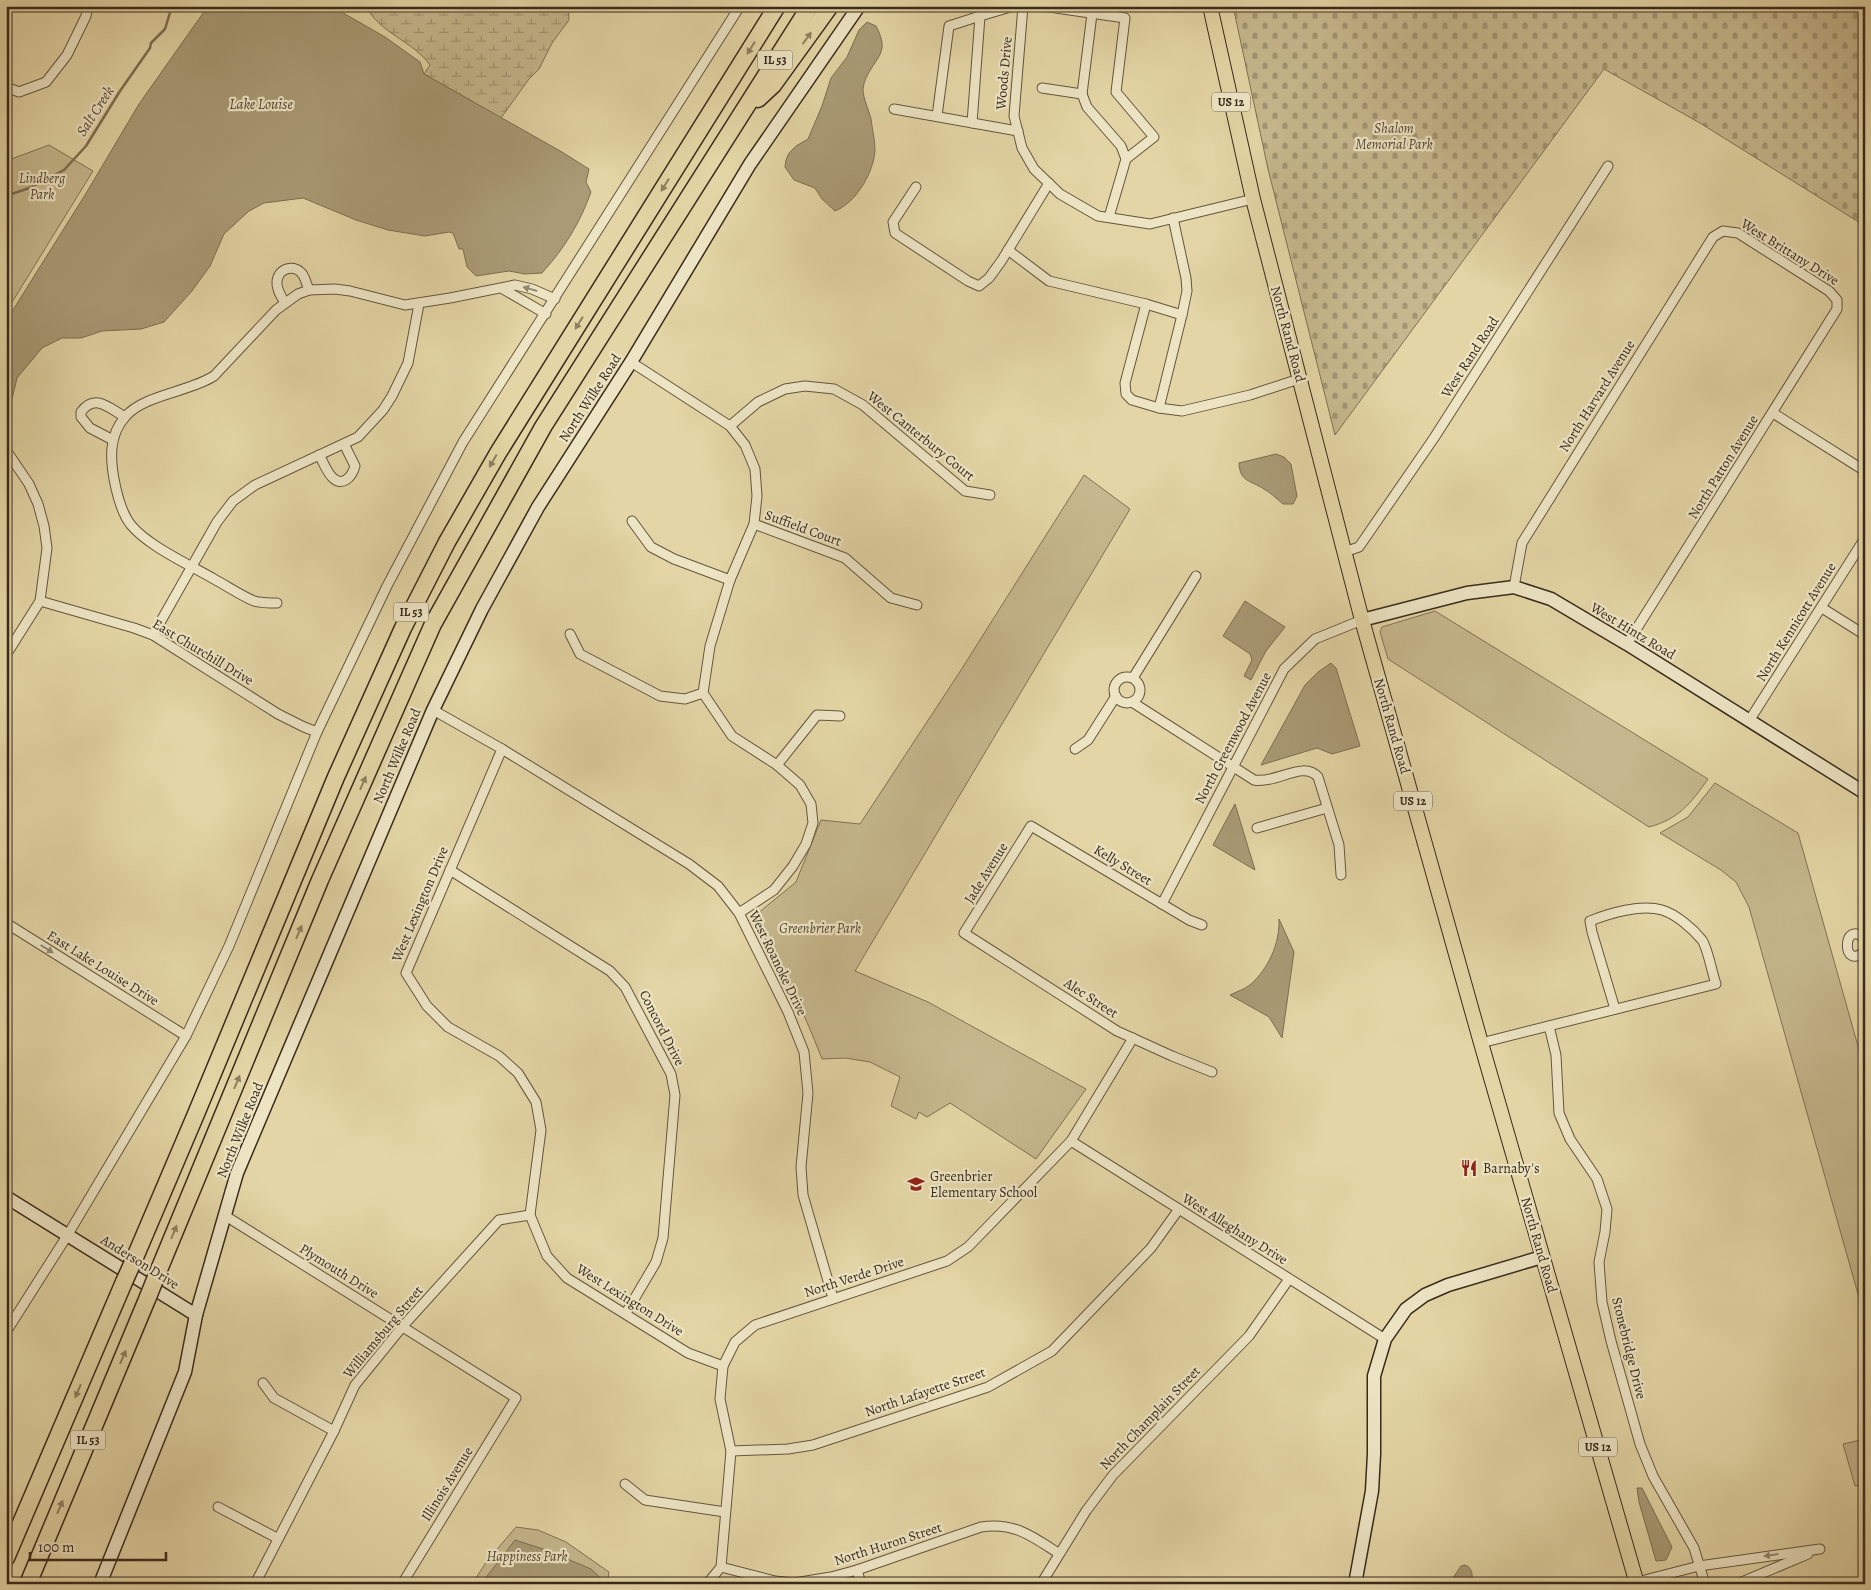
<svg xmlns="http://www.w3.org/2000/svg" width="1871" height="1590" font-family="Alegreya,serif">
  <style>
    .green { fill: #c6b88e; stroke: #807255 }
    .wetland { fill: url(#wetland-marsh); stroke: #807255 }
    .cemetery { fill: url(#cemetery-stones); stroke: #807255 }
    .water { fill: #a99b76; stroke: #7c6e52 }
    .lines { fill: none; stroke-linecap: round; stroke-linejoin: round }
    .stream { stroke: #7c6e52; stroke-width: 2.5 }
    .street-casing { stroke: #64563e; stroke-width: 11 }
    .secondary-casing { stroke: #392b1c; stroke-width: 15 }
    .primary-casing { stroke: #392b1c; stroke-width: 16 }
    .highway-casing { stroke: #392b1c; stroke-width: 19 }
    .street { stroke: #ede4c4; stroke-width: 9 }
    .secondary { stroke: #ede4c4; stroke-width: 12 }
    .primary { stroke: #e3d5a5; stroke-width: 14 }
    .highway { stroke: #e3d5a5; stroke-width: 16 }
    .highway-bridge-casing { stroke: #392b1c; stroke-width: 19; stroke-linecap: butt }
    .highway-bridge { stroke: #e3d5a5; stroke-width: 16 }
    .oneway { fill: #8e8060 }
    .oneway2 { fill: #938870 }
    .labels { text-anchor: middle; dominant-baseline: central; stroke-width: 4.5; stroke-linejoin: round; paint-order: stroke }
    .shield { fill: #ede4c4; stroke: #6f624e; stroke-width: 1 }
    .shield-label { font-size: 12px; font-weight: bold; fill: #392b1c }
    .street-label { font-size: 14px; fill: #392b1c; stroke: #ede4c4 }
    .park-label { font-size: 14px; font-style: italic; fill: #554733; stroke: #ede4c4 }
    .poi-label { font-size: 14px; fill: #392b1c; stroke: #ede4c4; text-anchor: start }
    .water-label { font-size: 15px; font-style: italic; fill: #554732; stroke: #ede4c4 }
  </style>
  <defs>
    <pattern id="wetland-marsh" width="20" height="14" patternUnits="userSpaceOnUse" patternTransform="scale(1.25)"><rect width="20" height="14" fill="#c6b88e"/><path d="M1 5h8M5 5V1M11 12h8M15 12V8" fill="none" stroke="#a29673"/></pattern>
    <pattern id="cemetery-stones" width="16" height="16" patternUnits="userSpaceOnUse" patternTransform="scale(1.25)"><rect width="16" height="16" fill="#c6b88e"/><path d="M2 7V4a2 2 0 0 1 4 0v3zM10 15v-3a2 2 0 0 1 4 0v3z" fill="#a29673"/></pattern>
  </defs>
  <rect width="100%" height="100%" fill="#e3d5a5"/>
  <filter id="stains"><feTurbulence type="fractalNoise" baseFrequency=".004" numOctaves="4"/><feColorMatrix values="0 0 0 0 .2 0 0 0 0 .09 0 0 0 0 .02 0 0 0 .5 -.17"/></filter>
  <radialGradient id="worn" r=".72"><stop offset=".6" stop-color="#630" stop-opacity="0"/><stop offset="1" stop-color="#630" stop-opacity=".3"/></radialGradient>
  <g class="green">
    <path d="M49,145L93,171L6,312V161Z"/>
    <path d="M1084,475L1130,509L855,971L928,1002L1086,1089L1036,1159L950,1103L927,1117L919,1112L916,1119L891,1106L900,1077L870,1062L845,1058L822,1059C803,1010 781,962 752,918L796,882L821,820L860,824L961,670Z"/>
    <path d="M1435,611L1708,779C1691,803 1679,819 1649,827L1388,659L1380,632L1382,627Z"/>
    <path d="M1715,783L1798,833L1865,1071V1319L1749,907L1736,882L1721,870L1660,833L1688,817Z"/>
    <path d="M1865,1439V1484L1855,1486L1843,1444Z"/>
    <path d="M516,1527L538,1530L566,1542L609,1572L607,1584H472L487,1561Z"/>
  </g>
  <path class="wetland" d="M366,6H568L569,20L552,43L539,69L529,79L501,118L424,74L430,65C413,41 379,33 366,6Z"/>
  <path class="cemetery" d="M1233,6H1865V226L1700,123L1604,69L1335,435L1268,169Z"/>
  <g class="water">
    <path d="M208,6H331L385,37L420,62L424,74L562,152L589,169L586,182L591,192C580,223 564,249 542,273L525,274L509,271L476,276L467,267L463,249H459L453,233L449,232L425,236L388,230L356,220L303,198L264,203L249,211L224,234L210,266L192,291L164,322L141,329L102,331L81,338H62L42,348L17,378L12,399L6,401V321L85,195L139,104Z"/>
    <path d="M867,22L876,26C879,32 883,40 882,48C881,59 864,73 863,89C863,99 869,110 871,119C872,128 875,140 875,150C874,172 856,203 835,211L822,199L815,188L794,180L785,167L786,160L789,153L796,146L808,139L822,106L831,78L847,57L859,30Z"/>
    <path d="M1276,454L1284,457L1291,464L1297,496L1293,504H1283C1277,499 1271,493 1264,489C1250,480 1240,482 1239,463Z"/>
    <path d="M1245,601L1285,627L1266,651L1251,680L1244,676L1252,660L1250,654L1223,636Z"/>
    <path d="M1331,663L1336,668L1360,746L1332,754L1317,748L1261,765L1305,685L1318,672Z"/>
    <path d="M1235,804L1255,870L1213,845Z"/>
    <path d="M1279,919L1294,952L1282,1038L1269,1017L1230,995C1236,992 1245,989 1250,985C1269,968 1280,943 1279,919Z"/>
    <path d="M1637,1488H1642L1672,1547L1666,1560L1656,1561L1639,1502Z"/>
    <path d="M515,1540L546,1550L591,1569L606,1583L481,1584Z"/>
    <path d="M1465,1565C1473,1568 1473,1576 1471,1584H1449L1461,1566Z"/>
  </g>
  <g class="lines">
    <path class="stream" d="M6,196L29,188L64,170L86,146L120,91L150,48L151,43L165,29L172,6"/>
    <g class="street-casing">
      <g id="street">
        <path d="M1023,6L1014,116L1022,148L1034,169L1060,194L1098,216L1150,224L1253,199"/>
        <path d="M1042,6L1125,18L1116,92L1154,137L1126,159L1109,217"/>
        <path d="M1092,14L1082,94L1087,107L1121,146L1126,159"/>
        <path d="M980,16L1014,6"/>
        <path d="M6,87L19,92L46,82L67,55L86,16L88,6"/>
        <path d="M1042,88L1082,94"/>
        <path d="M894,109L1018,131"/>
        <path d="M937,116L949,26L980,16L972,123"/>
        <path d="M916,187L893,222L895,233L968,281L979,286L989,278L1002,260L1049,183"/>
        <path d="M1008,250L1049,281L1146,304L1182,315"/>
        <path d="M503,289L546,314"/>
        <path d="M285,303C281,296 276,289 277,281C279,267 296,264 303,275C306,280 307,286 309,290"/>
        <path d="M1146,304L1125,383L1126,394L1132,400L1159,408L1182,411L1250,395L1299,379"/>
        <path d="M631,362L730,426L745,445L755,469L757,496L754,524L730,580L710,646L703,693L732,736L777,765L800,785L811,804L813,823L806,844L793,866L774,890L739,913"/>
        <path d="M1159,408L1182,315L1187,291L1186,278L1173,218"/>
        <path d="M1773,413L1865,471"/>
        <path d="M730,426L758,402L785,389L805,386L834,389L863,405L965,491L990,495"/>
        <path d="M113,440L90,428L81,417V412C95,393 109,408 125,417"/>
        <path d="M6,450L29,484L38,504L44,526L47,548L40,601L6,655"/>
        <path d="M319,455C323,461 326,471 332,477C342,488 352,477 355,466L344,444"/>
        <path d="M632,521L651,547L674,559L730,580"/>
        <path d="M754,524L845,558L891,598L917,605"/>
        <path d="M1344,552L1359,547L1434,438L1608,166"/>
        <path d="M1514,587L1522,543L1713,237L1723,231L1738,233L1829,291L1837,300V309L1627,644"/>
        <path d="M40,601L134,628L153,635L278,714L304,727L317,732"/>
        <path d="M277,603C270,603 261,603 254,601C240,595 227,586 214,579C190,565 148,546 131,525C118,509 110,468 112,448C113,437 118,425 125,417C143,395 189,392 214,376L276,310L298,294L309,290L335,289L350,291L405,305L450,298L515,285L532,289L555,299"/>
        <path d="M1822,608L1865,635"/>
        <path d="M570,634L580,654L660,696L685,699L703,693"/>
        <path d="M153,635L217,522L233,501L255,485L358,437L383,410L392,396L408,363L419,304"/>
        <circle cx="1127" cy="690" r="13"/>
        <path d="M1133,678L1196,576"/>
        <path d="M1132,702L1254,780C1277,784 1303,760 1318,777L1339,845L1341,875"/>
        <path d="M433,710L502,749L689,864L718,886L739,913L788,1012L804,1052L808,1093L801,1167L803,1195L833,1298"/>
        <path d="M1749,721L1865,538"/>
        <path d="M502,749L406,973L427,1006L448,1027L499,1056L518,1073L536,1102L541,1130L530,1215L547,1256L567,1278L688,1353L723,1366"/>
        <path d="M1075,749L1088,740L1116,696"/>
        <path d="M777,765L817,715L840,716"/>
        <path d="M1257,828L1327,808"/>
        <path d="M450,870L610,971L625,987L671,1074L675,1095L663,1238L656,1262L626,1313"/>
        <path d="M1162,904L1284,669L1315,639L1362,620"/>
        <path d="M6,923L186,1036"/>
        <path d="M1202,925L1189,920L1031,826L964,933L1117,1031L1172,1056L1212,1072"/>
        <path d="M1865,939C1842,917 1841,973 1865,951"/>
        <path d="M1549,1026L1556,1055L1559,1113L1570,1139L1597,1179L1607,1209L1605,1232L1599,1262L1602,1302L1611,1341L1640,1444L1653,1476L1694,1548L1705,1584"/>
        <path d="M1481,1043L1716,984C1712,973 1708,949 1702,940C1693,929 1676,914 1662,910C1641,904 1610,913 1590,921L1592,932L1615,1009"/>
        <path d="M1071,1141L1385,1339"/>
        <path d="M224,1215L516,1398L402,1584"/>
        <path d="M6,1332L67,1236L186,1036L229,946L317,732L387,586L463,442L740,6"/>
        <path d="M263,1383L274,1398L334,1431"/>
        <path d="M731,1451L788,1449L813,1445L988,1387L1052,1351L1151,1248L1179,1209"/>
        <path d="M625,1484L645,1500L725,1512"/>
        <path d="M218,1507L277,1538"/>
        <path d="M721,1567L775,1581L794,1583L831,1577L857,1570L981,1527C1014,1522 1032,1536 1058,1553"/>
        <path d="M857,1570L861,1584"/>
        <path d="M1637,1582L1699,1566L1820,1549"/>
        <path d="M255,1584L334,1431L355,1385L403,1326L499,1220L530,1215"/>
        <path d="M707,1584L721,1567L731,1451L720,1399L723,1366L735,1342L755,1325L947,1261L968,1247L1071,1141L1133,1038"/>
        <path d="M1041,1584L1086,1511L1113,1475L1249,1336L1289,1279"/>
        <path d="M1737,1584L1808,1554"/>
      </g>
    </g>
    <g class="secondary-casing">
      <g id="secondary">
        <path d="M1362,620L1467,593L1514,587L1551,599L1627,644L1865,793"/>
        <path d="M6,1197L196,1315"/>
        <path d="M100,1584L185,1372L196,1315L237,1173L433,710L482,609L538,507L631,362L750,164L859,6"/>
        <path d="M1355,1584L1372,1491L1374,1454V1376L1385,1339L1406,1309L1425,1295L1448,1285L1542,1257"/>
      </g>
    </g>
    <g class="primary-casing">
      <path id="primary" d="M1210,6L1253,199L1362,620L1481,1043L1637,1584"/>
    </g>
    <g class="highway-casing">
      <g id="highway">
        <path d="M758,99L773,85L830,6"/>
        <path d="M133,1262L196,1114L336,777L403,628L447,542L498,453L777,6"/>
        <path d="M156,1277L320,880L433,624L543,427L810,6"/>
        <path d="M6,1558L124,1282"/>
        <path d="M28,1584L148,1297"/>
      </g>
    </g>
    <use href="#street" class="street"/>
    <use href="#secondary" class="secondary"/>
    <use href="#primary" class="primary"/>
    <use href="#highway" class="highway"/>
    <g class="highway-bridge-casing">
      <g id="highway-bridge">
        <path d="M124,1282L133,1262"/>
        <path d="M148,1297L156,1277"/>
      </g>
    </g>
    <use href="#highway-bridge" class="highway-bridge"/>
  </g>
  <defs><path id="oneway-solid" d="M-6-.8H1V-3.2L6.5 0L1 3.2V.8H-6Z" transform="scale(1.25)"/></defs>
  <g class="oneway">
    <use href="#oneway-solid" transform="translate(807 38) rotate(-54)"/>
    <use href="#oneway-solid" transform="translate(751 48) rotate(122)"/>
    <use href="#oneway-solid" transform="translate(665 185) rotate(122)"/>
    <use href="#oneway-solid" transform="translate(579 323) rotate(122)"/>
    <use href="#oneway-solid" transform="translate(493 461) rotate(120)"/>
    <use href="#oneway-solid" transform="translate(363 783) rotate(-66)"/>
    <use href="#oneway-solid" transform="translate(299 932) rotate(-67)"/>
    <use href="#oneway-solid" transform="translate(237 1082) rotate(-67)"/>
    <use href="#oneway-solid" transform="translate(174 1232) rotate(-67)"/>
    <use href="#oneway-solid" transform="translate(123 1357) rotate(-67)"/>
    <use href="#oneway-solid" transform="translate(78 1391) rotate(113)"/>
    <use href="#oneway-solid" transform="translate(60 1507) rotate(-67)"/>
  </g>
  <g class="oneway2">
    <use href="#oneway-solid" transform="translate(530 289) rotate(-164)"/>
    <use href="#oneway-solid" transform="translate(47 949) rotate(32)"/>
    <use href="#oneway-solid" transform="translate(1771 1555) rotate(172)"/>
  </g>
  <defs>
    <g id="restaurant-bare" transform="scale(1.35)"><path d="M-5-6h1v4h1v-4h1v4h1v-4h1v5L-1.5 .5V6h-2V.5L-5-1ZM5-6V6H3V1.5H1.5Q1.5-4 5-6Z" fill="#8f2418" stroke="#ede4c4" stroke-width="2.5" paint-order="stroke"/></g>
    <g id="school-bare" transform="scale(1.35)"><path d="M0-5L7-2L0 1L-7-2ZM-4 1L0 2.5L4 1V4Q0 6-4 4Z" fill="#8f2418" stroke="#ede4c4" stroke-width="2.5" paint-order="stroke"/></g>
  </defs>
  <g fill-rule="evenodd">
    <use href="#restaurant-bare" x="1469" y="1168"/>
    <use href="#school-bare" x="916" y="1184"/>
  </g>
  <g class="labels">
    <g class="shield">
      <rect x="757.5" y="50.5" width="35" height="19" rx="4"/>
      <rect x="1212" y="92.5" width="38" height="19" rx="4"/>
      <rect x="393.5" y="602.5" width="35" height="19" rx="4"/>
      <rect x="1394" y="791.5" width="38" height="19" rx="4"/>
      <rect x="70.5" y="1430.5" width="35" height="19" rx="4"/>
      <rect x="1579" y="1437.5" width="38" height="19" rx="4"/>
    </g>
    <g class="shield-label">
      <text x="775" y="60">IL 53</text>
      <text x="1231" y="102">US 12</text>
      <text x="411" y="612">IL 53</text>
      <text x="1413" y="801">US 12</text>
      <text x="88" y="1440">IL 53</text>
      <text x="1598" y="1447">US 12</text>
    </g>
    <g class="street-label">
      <text transform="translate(1004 73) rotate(-85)">Woods Drive</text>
      <text transform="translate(1790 252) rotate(32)">West Brittany Drive</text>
      <text transform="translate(1288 334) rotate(75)">North Rand Road</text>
      <text transform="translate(1470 357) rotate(-57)">West Rand Road</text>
      <text transform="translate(1597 396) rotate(-58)">North Harvard Avenue</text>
      <text transform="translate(590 398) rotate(-57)">North Wilke Road</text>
      <text transform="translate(921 436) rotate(39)">West Canterbury Court</text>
      <text transform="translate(1723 467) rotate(-58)">North Patton Avenue</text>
      <text transform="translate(803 528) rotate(20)">Suffield Court</text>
      <text transform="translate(1796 622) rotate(-58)">North Kennicott Avenue</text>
      <text transform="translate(1633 631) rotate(31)">West Hintz Road</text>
      <text transform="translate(203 652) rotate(31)">East Churchill Drive</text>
      <text transform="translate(1392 726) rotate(74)">North Rand Road</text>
      <text transform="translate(1233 738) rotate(-62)">North Greenwood Avenue</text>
      <text transform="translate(397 756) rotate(-67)">North Wilke Road</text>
      <text transform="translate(1123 865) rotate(31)">Kelly Street</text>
      <text transform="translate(986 873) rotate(-58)">Jade Avenue</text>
      <text transform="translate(420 904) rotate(-67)">West Lexington Drive</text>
      <text transform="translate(778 963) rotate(64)">West Roanoke Drive</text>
      <text transform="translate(103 968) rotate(32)">East Lake Louise Drive</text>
      <text transform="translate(1091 998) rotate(33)">Alec Street</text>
      <text transform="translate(662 1028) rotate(63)">Concord Drive</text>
      <text transform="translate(240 1130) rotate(-68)">North Wilke Road</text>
      <text transform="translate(1235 1229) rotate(32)">West Alleghany Drive</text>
      <text transform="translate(1539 1245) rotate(74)">North Rand Road</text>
      <text transform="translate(140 1262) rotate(32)">Anderson Drive</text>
      <text transform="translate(339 1271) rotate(32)">Plymouth Drive</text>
      <text transform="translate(854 1277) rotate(-18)">North Verde Drive</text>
      <text transform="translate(630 1300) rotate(32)">West Lexington Drive</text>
      <text transform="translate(383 1332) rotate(-50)">Williamsburg Street</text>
      <text transform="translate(1629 1348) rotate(76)">Stonebridge Drive</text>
      <text transform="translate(925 1392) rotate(-19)">North Lafayette Street</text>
      <text transform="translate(1150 1418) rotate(-46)">North Champlain Street</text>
      <text transform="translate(447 1484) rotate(-58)">Illinois Avenue</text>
      <text transform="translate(888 1544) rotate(-18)">North Huron Street</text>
    </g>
    <g class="park-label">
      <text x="1394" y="128">Shalom<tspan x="1394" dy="16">Memorial Park</tspan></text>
      <text x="42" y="178">Lindberg<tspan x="42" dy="16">Park</tspan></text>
      <text x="820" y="928">Greenbrier Park</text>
      <text x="527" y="1556">Happiness Park</text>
    </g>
    <g class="poi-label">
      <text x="1483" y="1168">Barnaby's</text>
      <text x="930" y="1176">Greenbrier<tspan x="930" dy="16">Elementary School</tspan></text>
    </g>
    <g class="water-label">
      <text x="261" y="104">Lake Louise</text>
      <text transform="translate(95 111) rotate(-57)">Salt Creek</text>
    </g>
  </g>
  <rect width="1871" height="1590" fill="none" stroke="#e3d5a5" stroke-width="25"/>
  <rect x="8" y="8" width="1856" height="1575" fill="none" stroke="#392b1c" stroke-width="2.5"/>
  <rect x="12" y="12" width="1846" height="1565" fill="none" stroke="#392b1c"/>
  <path d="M30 1552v8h136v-8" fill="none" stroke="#392b1c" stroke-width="2.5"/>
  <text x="38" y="1552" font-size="15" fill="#392b1c" stroke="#ede4c4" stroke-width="4" paint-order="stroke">100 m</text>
  <rect width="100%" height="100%" filter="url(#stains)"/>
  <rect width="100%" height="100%" fill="url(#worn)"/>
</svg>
